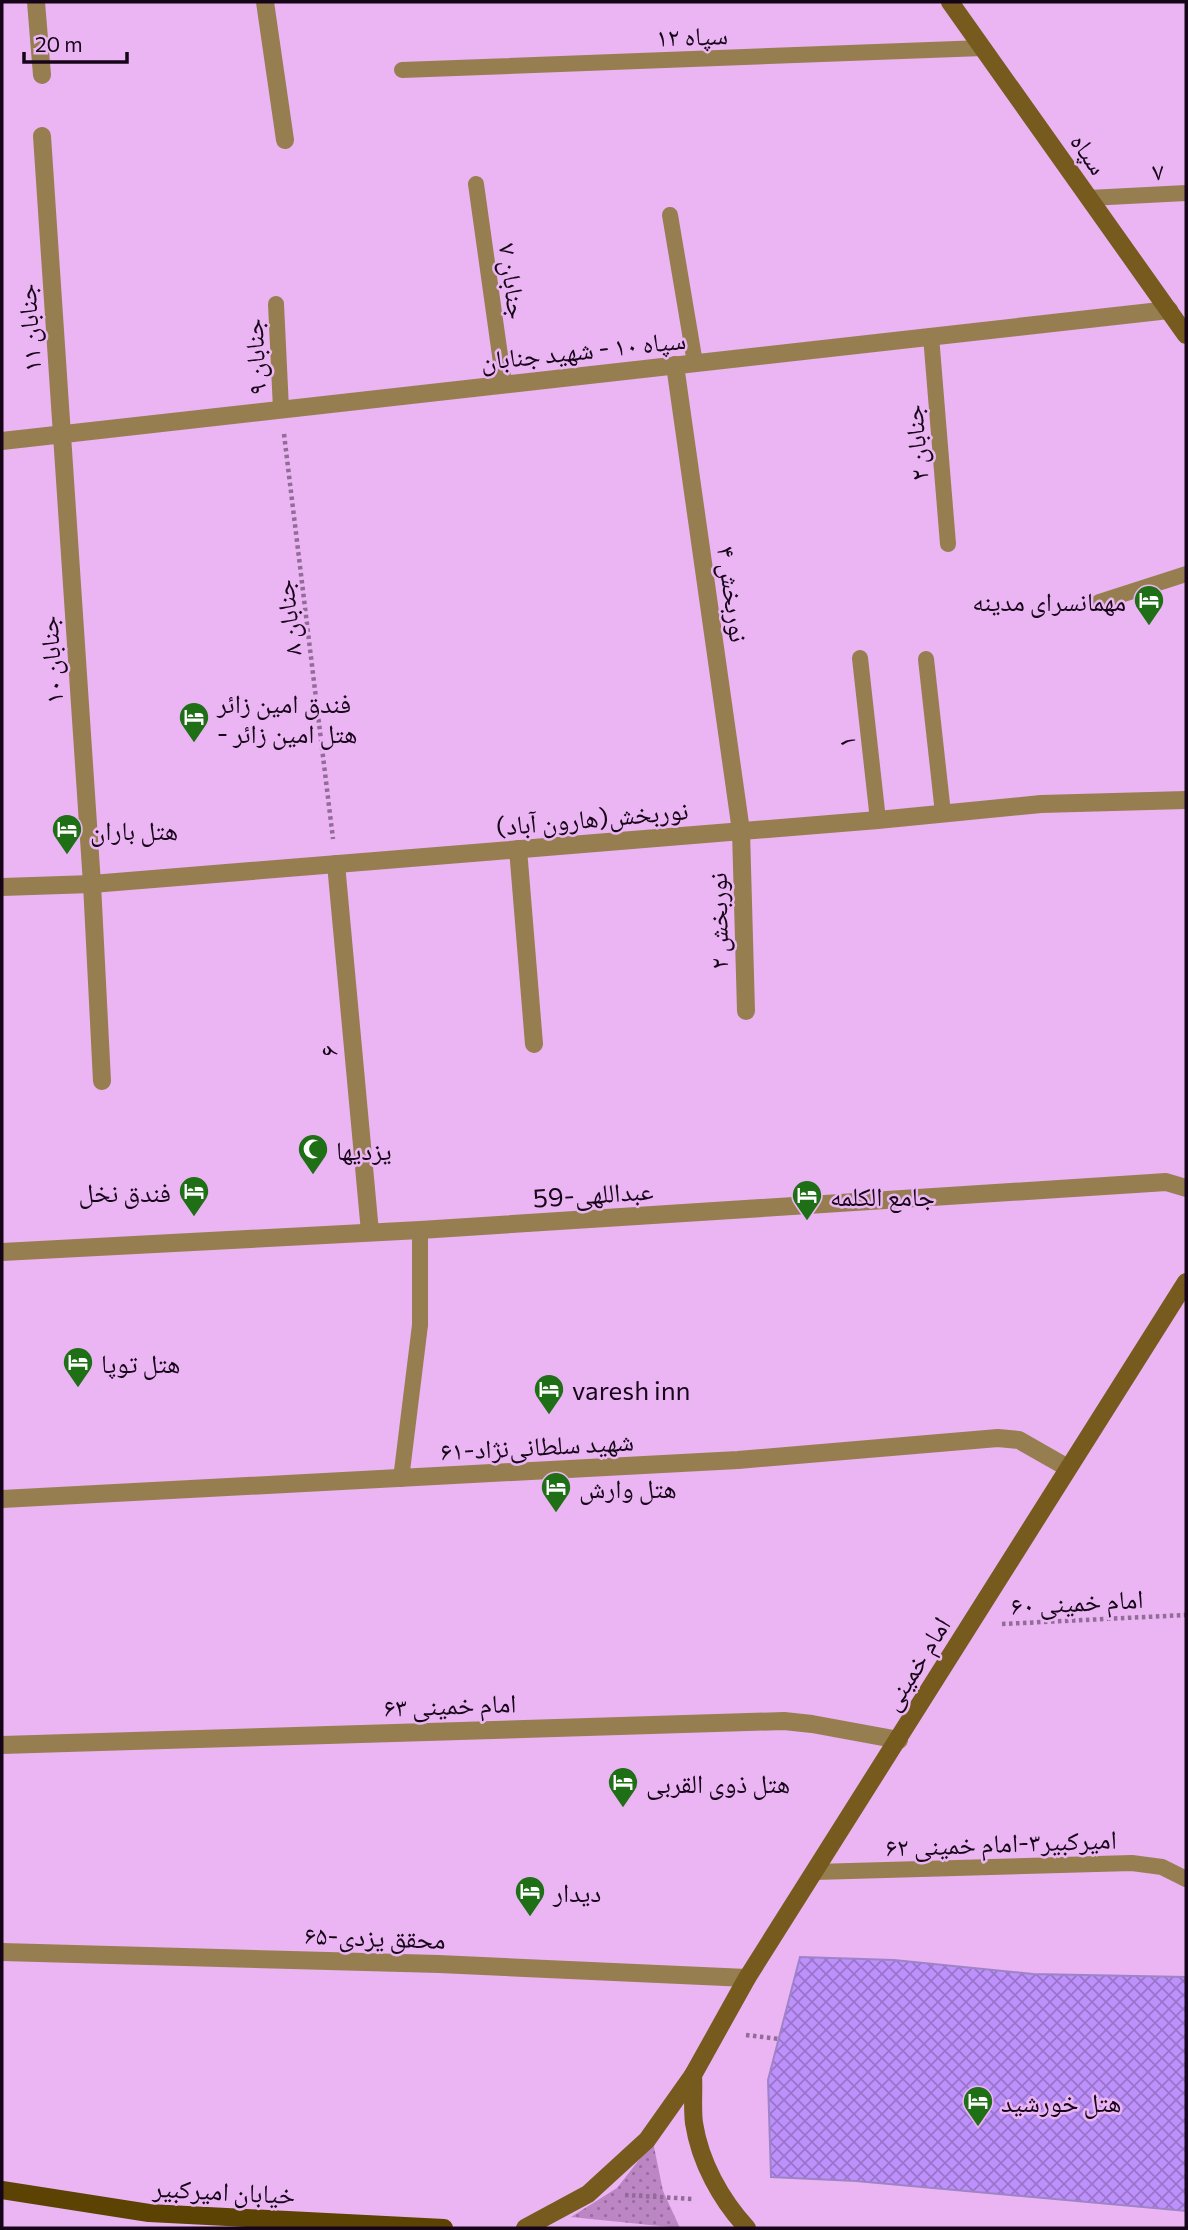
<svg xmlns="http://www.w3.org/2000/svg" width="1188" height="2230" font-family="Commissioner,'Noto Naskh Arabic',sans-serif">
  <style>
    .grass { fill: url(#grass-dots) }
    .building { fill: url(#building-cross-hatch); stroke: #9e84c7; stroke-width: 2 }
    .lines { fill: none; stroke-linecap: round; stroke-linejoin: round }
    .path { stroke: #926c98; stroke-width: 4.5; stroke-dasharray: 3.5 3.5; stroke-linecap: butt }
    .lane { stroke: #977e50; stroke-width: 16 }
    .street { stroke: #977e50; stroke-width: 18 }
    .secondary { stroke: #775a1d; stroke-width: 18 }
    .primary { stroke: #5c4203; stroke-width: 18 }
    .labels { text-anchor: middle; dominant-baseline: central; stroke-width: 5; stroke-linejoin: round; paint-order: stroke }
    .street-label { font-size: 26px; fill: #160519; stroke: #eab5f2 }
    .poi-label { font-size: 26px; fill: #160519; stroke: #eab5f2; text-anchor: start }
  </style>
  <defs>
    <pattern id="grass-dots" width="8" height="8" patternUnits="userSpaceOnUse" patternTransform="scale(1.75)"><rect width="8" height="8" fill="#bc86c4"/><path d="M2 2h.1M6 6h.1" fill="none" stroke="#986c9e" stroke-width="1.8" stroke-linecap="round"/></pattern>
    <pattern id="building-cross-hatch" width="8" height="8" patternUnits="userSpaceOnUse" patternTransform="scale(1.75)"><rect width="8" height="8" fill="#bd90fc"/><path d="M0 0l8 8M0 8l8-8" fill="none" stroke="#9974cb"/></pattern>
  </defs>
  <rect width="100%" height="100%" fill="#eab5f2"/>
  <path class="grass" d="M653,2142L663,2191L680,2228L571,2217L617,2188Z"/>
  <path class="building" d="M800,1957L894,1960L1033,1974L1186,1977V2211L856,2181L771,2177L768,2080Z"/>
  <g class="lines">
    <g class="path">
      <path d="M284,434L333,839"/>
      <path d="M1002,1624L1186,1615"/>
      <path d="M746,2035L779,2039"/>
      <path d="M625,2195L693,2199"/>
    </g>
    <g class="lane">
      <path d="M402,70L983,48"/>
      <path d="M476,184L504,384"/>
      <path d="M1089,198L1186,193"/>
      <path d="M670,215L695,363"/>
      <path d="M276,304L281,409"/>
      <path d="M931,336L948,544"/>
      <path d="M1099,602L1186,574"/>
      <path d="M860,658L878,820"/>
      <path d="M926,659L943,813"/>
      <path d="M401,1479L420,1325V1230"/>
      <path d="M815,1872L1132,1863L1162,1867L1186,1879"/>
    </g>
    <g class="street">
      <path d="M36,2L42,75"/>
      <path d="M265,2L285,140"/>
      <path d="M42,136L92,884L102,1081"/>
      <path d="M675,365L741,831L746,1011"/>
      <path d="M2,441L1169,310"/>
      <path d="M518,849L534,1044"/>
      <path d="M336,864L370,1232"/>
      <path d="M2,887L92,884L878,820L1041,804L1186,800"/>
      <path d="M2,1252L420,1230L1151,1183L1166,1182L1186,1188"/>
      <path d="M2,1499L738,1460L998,1438L1019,1440L1068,1468"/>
      <path d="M2,1745L784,1721L812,1724L899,1740"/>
      <path d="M2,1952L439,1964L747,1978"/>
    </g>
    <g class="secondary">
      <path d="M950,2L1186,335"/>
      <path d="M693,2075C694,2090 692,2108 694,2123C700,2162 721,2200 747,2228"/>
      <path d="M525,2228L588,2194L647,2140L693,2075L747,1978L1186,1282"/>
    </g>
    <path class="primary" d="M2,2190L149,2213L444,2228"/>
  </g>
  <defs>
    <g id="hotel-pin" transform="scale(1.575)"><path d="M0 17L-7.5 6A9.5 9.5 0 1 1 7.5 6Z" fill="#1e6f16" stroke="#eab5f2"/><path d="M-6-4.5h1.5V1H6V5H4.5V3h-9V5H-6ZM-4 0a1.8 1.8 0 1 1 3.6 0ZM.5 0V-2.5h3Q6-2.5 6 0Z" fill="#fff"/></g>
    <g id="mosque-pin" transform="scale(1.575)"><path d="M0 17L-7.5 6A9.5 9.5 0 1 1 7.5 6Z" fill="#1e6f16" stroke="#eab5f2"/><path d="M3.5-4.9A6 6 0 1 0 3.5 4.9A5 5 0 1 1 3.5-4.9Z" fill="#fff"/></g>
  </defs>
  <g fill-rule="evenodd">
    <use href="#hotel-pin" x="1149" y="600"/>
    <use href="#hotel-pin" x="194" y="717"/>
    <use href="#hotel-pin" x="67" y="829"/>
    <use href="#mosque-pin" x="313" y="1149"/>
    <use href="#hotel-pin" x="194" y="1191"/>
    <use href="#hotel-pin" x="807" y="1195"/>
    <use href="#hotel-pin" x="78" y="1362"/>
    <use href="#hotel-pin" x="549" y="1389"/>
    <use href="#hotel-pin" x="556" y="1487"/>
    <use href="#hotel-pin" x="623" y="1782"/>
    <use href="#hotel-pin" x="530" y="1891"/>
    <use href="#hotel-pin" x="978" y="2101"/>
  </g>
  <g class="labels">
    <g class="street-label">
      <text transform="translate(692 35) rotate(-2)">سپاه ۱۲</text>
      <text transform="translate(1090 153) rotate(55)">سپاه</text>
      <text transform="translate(1158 170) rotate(-3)">۷</text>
      <text transform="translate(514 281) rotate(82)">جنابان ۷</text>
      <text transform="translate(28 328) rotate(-94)">جنابان ۱۱</text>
      <text transform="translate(583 349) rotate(-6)">سپاه ۱۰ - شهید جنابان</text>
      <text transform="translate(254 357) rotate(-93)">جنابان ۹</text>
      <text transform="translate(915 443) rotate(-95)">جنابان ۲</text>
      <text transform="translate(734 594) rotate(82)">نوربخش ۴</text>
      <text transform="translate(287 618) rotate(-97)">جنابان ۸</text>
      <text transform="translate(50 660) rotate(-94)">جنابان ۱۰</text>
      <text transform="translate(845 742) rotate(-96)">۱</text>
      <text transform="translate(592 817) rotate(-5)">نوربخش(هارون آباد)</text>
      <text transform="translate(717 921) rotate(-91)">نوربخش ۲</text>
      <text transform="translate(327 1051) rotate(-95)">۶</text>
      <text transform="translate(593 1193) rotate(-4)">عبداللهی-59</text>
      <text transform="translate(537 1445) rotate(-3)">شهید سلطانی‌نژاد-۶۱</text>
      <text transform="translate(1077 1601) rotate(-3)">امام خمینی ۶۰</text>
      <text transform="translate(915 1663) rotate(-58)">امام خمینی</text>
      <text transform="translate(450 1704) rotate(-2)">امام خمینی ۶۳</text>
      <text transform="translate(1001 1842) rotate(-2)">امیرکبیر۳-امام خمینی ۶۲</text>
      <text transform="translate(375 1936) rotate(2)">محقق یزدی-۶۵</text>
      <text transform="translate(224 2190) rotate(3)">خیابان امیرکبیر</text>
    </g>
    <g class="poi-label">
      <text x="1126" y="600" text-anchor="end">مهمانسرای مدینه</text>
      <text x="217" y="702">فندق امین زائر<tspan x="217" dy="30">- هتل امین زائر</tspan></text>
      <text x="90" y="829">هتل باران</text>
      <text x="336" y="1149">یزدیها</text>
      <text x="171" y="1191" text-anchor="end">فندق نخل</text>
      <text x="830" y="1195">جامع الکلمه</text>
      <text x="101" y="1362">هتل توپا</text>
      <text x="572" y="1389">varesh inn</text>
      <text x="579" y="1487">هتل وارش</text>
      <text x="646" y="1782">هتل ذوی القربی</text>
      <text x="553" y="1891">ديدار</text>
      <text x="1001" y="2101">هتل خورشید</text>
    </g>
  </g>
  <rect width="1188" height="2230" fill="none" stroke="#160519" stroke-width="7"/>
  <path d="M24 52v10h103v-10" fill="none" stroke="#160519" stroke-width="3.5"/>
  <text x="35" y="52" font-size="21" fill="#160519" stroke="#eab5f2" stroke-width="5" paint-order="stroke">20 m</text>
</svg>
